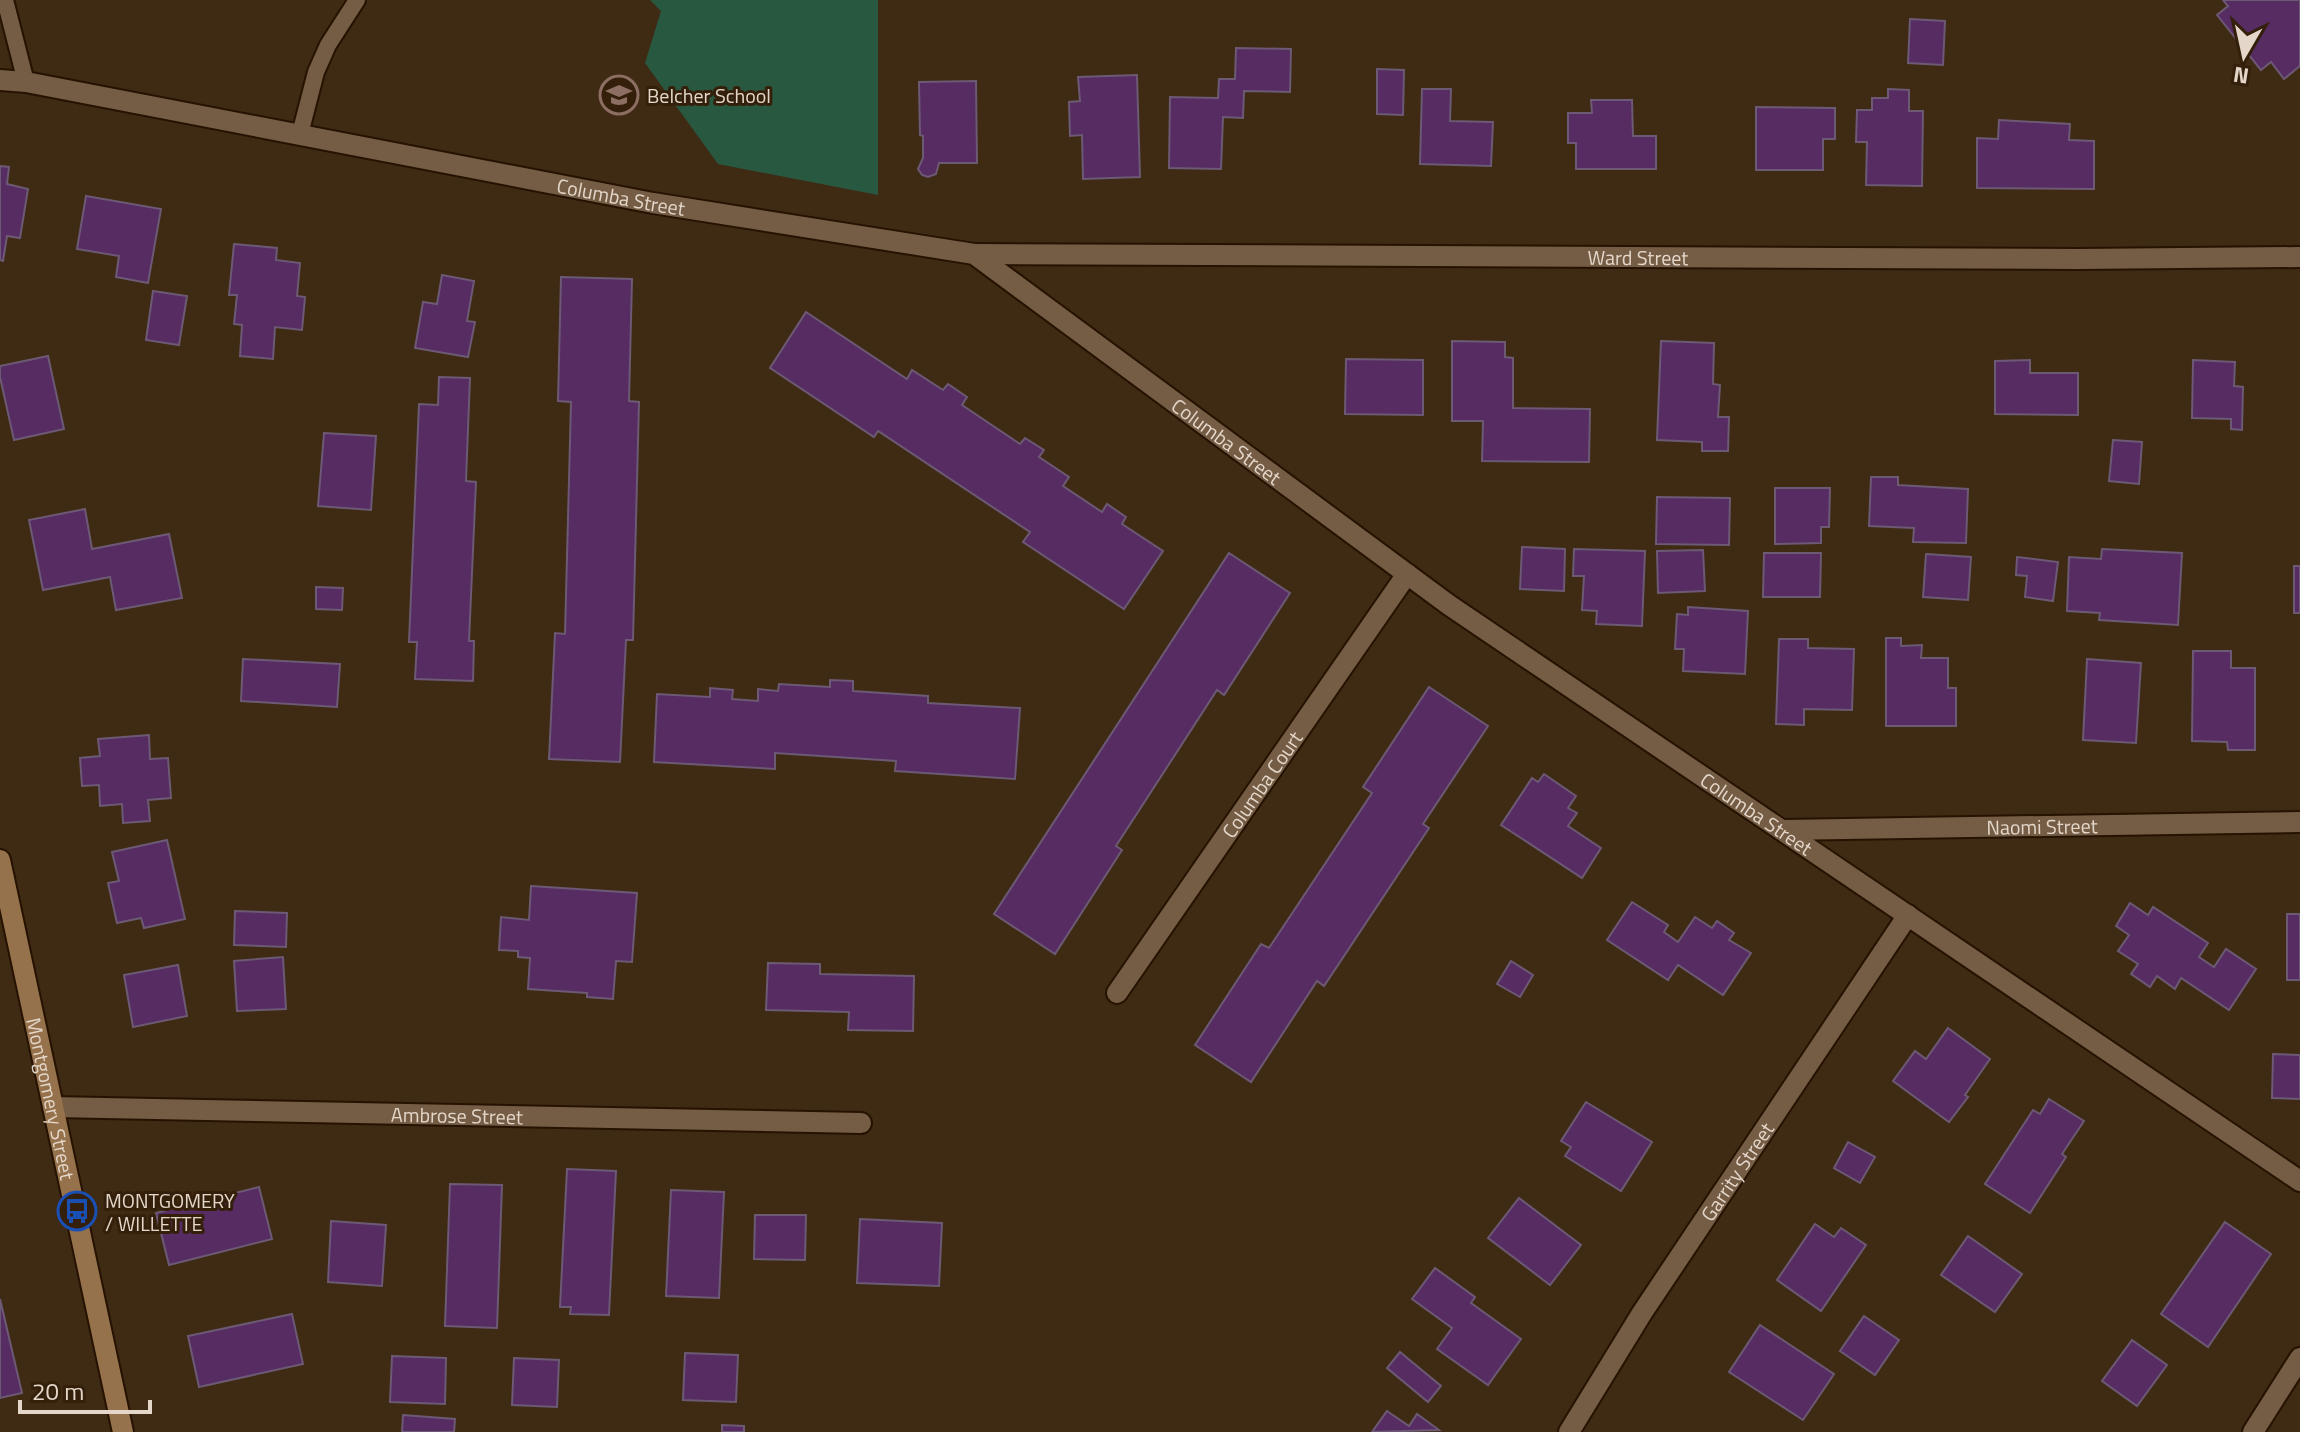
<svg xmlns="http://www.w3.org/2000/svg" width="2300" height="1432" font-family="'Titillium Web',sans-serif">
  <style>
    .green { fill: #295841 }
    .building { fill: #562c63; stroke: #6c5973; stroke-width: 2 }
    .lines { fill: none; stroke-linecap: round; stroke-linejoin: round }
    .lane-casing { stroke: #251200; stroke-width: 20 }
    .street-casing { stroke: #251200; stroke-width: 24 }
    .secondary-casing { stroke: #251200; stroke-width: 24 }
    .lane { stroke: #745c45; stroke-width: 16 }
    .street { stroke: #745c45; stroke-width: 20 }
    .secondary { stroke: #95714c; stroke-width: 20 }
    .labels { text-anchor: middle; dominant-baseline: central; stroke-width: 6; stroke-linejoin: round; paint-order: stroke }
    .poi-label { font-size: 20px; fill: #e4d7ca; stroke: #34200a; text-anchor: start }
    .street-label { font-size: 20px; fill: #e4d7ca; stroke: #34200a }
  </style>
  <rect width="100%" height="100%" fill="#3f2a14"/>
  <path class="green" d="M650,0H878V195L718,164L645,63L661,11Z"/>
  <g class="building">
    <path d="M2223,0H2300V66L2284,79L2271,62L2261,70L2217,15L2228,6Z"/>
    <path d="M1910,19L1945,21L1943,65L1908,63Z"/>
    <path d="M1236,48L1291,49L1290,92L1244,91L1243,118L1223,117L1221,169L1169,168L1170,97L1218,98L1219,79H1235Z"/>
    <path d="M1377,69L1404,70L1403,115L1377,114Z"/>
    <path d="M1137,75L1140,177L1083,179L1082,135L1070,136L1069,102L1080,101L1078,77Z"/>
    <path d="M976,81L977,163H939L936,174L928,177L922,175L918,169L923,158V136L920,135L919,82Z"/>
    <path d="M1422,89H1451L1450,121L1493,122L1491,166L1420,164Z"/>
    <path d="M1888,89L1909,90V111H1923L1922,186L1866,185L1867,142H1856L1857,110H1872V98H1888Z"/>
    <path d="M1591,100H1632L1633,136H1656V169H1576V143H1568V113H1592Z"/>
    <path d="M1756,107L1835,108V139H1823V170H1756Z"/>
    <path d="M1999,120L2070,124L2069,140L2094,141V189L1977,188V138L1998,139Z"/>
    <path d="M0,166L9,167L7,184L28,189L20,238L7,236L3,261L0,260Z"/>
    <path d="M86,196L161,209L148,283L116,277L119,256L77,249Z"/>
    <path d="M234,244L277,248L276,260L300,263L297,296L305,297L302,330L275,327L273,359L240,356L242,325L234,324L237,295H229Z"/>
    <path d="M442,275L474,281L467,321L475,322L468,357L415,348L423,302L437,304Z"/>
    <path d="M561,277L632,279L629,401L639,402L633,640H626L620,762L549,759L555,633L565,634L571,402L558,401Z"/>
    <path d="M153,291L187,296L179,345L146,340Z"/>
    <path d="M806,312L907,379L912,370L943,390L948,384L967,397L962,405L1020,444L1025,438L1044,450L1039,457L1069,477L1063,486L1102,512L1107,504L1126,517L1122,524L1163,551L1124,609L1023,542L1030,532L878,431L874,437L770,368Z"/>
    <path d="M1452,341L1505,342V357L1513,358V408L1590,409L1589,462L1482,461L1483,421H1452Z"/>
    <path d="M1661,341L1714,343L1713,384L1720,385L1718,417H1729L1728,451H1702V442L1657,440Z"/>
    <path d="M48,356L64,429L14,440L0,377V366Z"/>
    <path d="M1346,359L1423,360V415L1345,414Z"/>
    <path d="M2030,360V373H2078V415L1995,414V361Z"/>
    <path d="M2193,360L2235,362L2234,386L2243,387L2242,430L2231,429V419L2192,418Z"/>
    <path d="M439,377L470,378L466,481L476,482L469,641H474L473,681L415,679L417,642H409L419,404L438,405Z"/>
    <path d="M324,433L376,436L371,510L318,506Z"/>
    <path d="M2113,440L2142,442L2139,484L2109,481Z"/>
    <path d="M1871,477H1898V485L1968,489L1966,543L1913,542L1914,528L1869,526Z"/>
    <path d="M1775,488H1830L1829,527H1821V543L1775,544Z"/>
    <path d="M1657,497L1730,498L1729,545L1656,544Z"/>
    <path d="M85,509L92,549L169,534L182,598L116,610L110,577L43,590L29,520Z"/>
    <path d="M1522,547L1565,549L1564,591L1520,589Z"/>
    <path d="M1574,549L1645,551L1642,626L1596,624L1597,611L1582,610L1584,576H1573Z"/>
    <path d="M2102,549L2182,553L2178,625L2099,620L2100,613L2067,611L2069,557L2101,559Z"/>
    <path d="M1703,550L1705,591L1658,593L1657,551Z"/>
    <path d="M1229,553L1290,593L1224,695L1217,690L1116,846L1122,850L1055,954L994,914Z"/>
    <path d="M1764,553H1821L1820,597H1763Z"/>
    <path d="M1926,554L1971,557L1968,600L1923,597Z"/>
    <path d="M2017,557L2058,562L2053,601L2025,597L2027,576L2016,575Z"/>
    <rect x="2294" y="566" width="6" height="47"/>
    <path d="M316,587L343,588L342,610L316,609Z"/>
    <path d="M1688,607L1748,611L1745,674L1683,671L1684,649H1675L1677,614L1688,615Z"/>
    <path d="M1886,638H1901V646L1922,645L1921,658H1948V688H1956V726H1886Z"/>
    <path d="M1779,639H1808V648L1854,649L1852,710L1804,709V725L1776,724Z"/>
    <path d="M2193,651H2231V668H2255V750H2228L2227,742L2192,741Z"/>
    <path d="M243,659L340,664L337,707L241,701Z"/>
    <path d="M2087,659L2141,663L2136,743L2083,740Z"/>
    <path d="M830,680L853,681V691L928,696V703L1020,708L1015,779L895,771L896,761L775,753V769L654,762L657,694L710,697V688L733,690L732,699L758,701V689L778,691L779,684L830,687Z"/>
    <path d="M1429,687L1488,726L1423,824L1429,828L1324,986L1317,981L1251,1082L1195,1045L1261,944L1269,948L1372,793L1363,787Z"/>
    <path d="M149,735L150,759L168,758L171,798L148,800L150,821L123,823L122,804L100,806L99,785L82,786L80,758L100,756L98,739Z"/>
    <path d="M1544,774L1576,796L1568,808L1577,813L1568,826L1601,848L1582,878L1501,825L1532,778L1538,782Z"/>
    <path d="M167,840L185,919L144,928L141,918L117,923L108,883L119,881L112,852Z"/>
    <path d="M531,886L637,893L632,962L616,961L613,999L587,997V993L528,989L530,958L518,957V951L499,950L501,917L529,920Z"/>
    <path d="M1632,902L1668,925L1664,932L1678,942L1695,917L1712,928L1717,921L1734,933L1729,940L1751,953L1723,995L1678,965L1668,980L1607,940Z"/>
    <path d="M2130,903L2148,915L2153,907L2208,943L2199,957L2214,967L2226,949L2256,969L2229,1010L2181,978L2175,989L2157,976L2150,987L2131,974L2138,964L2118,951L2129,935L2116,926Z"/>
    <path d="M235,911L287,913L286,947L234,945Z"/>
    <rect x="2287" y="914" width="13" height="66"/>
    <path d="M283,957L286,1009L237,1011L234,961Z"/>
    <path d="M1511,961L1533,975L1520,997L1497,984Z"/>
    <path d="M768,963L820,964V974L914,976L913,1031L848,1030L849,1012L766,1010Z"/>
    <path d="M178,965L187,1016L133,1027L124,975Z"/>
    <path d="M1948,1028L1990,1059L1965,1095L1968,1097L1949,1122L1893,1081L1915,1051L1926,1059Z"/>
    <path d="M2273,1054L2300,1055V1099L2272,1098Z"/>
    <path d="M2049,1099L2084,1121L2062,1154L2066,1157L2030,1213L1985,1184L2033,1110L2040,1114Z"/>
    <path d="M1586,1102L1652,1142L1621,1191L1565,1156L1571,1147L1561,1141Z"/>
    <path d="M1848,1142L1875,1157L1860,1183L1834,1168Z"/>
    <path d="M567,1169L616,1171L609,1315L570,1314L571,1307H560Z"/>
    <path d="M450,1184L502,1185L497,1328L445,1326Z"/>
    <path d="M259,1187L272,1239L169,1265L156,1213Z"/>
    <path d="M671,1190L724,1192L719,1298L666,1296Z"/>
    <path d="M1519,1198L1581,1245L1550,1285L1488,1238Z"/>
    <path d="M755,1215H806L805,1260L754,1259Z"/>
    <path d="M860,1219L942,1223L939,1286L857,1283Z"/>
    <path d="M331,1221L386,1225L382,1286L328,1282Z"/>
    <path d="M2225,1222L2271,1254L2208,1347L2161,1314Z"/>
    <path d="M1815,1224L1834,1237L1841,1228L1866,1245L1821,1311L1777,1280Z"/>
    <path d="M1968,1236L2022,1274L1995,1312L1941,1275Z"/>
    <path d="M1435,1268L1475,1297L1471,1303L1521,1339L1488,1385L1437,1349L1452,1328L1412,1299Z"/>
    <path d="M0,1299L22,1393L0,1398Z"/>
    <path d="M292,1314L303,1364L199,1387L188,1336Z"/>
    <path d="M1864,1316L1899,1340L1875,1375L1840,1351Z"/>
    <path d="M1760,1325L1834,1374L1803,1420L1729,1372Z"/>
    <path d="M2132,1340L2167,1365L2137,1406L2102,1381Z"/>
    <path d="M1400,1352L1441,1386L1428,1402L1387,1368Z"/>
    <path d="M685,1353L738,1355L736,1402L683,1400Z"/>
    <path d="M392,1356L446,1358L445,1404L390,1402Z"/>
    <path d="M514,1358L559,1360L557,1407L512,1405Z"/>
    <path d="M1387,1411L1409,1426L1417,1414L1439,1430L1372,1432Z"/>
    <path d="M403,1415L455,1419L454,1432H402Z"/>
    <path d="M722,1425L744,1426V1432H722Z"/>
  </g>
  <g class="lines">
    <g class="lane-casing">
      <g id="lane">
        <path d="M5,0L26,82"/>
        <path d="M300,134L316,72L328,45L357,0"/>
      </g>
    </g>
    <g class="street-casing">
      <g id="street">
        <path id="s1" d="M0,80L26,82L653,203L974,254L1449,605L2300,1181"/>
        <path id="s2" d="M974,254L2078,259L2300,257"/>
        <path id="s3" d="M1782,830L2300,822"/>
        <path id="s4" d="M1117,993L1407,574"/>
        <path id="s5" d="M53,1107L861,1123"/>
        <path id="s6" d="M1569,1432L1642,1313L1908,915"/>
        <path d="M2253,1432L2300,1358"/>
      </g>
    </g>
    <g class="secondary-casing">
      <g id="secondary">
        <path id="s7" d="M0,860L123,1432"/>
      </g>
    </g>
    <use href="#lane" class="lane"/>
    <use href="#street" class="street"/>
    <use href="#secondary" class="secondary"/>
  </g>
  <defs>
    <g id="school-ring" transform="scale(2)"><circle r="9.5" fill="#34200a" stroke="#8d6e63" stroke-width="1.5"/><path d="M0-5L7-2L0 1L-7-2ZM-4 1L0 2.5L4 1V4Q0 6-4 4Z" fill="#8d6e63"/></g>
    <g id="bus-ring" transform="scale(2)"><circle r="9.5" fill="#34200a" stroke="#1a4fb4" stroke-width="1.5"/><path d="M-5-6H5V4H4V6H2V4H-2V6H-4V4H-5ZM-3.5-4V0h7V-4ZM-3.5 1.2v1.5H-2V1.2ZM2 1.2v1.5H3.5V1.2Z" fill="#1a4fb4"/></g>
  </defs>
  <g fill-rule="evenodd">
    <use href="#school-ring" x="619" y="95"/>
    <use href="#bus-ring" x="77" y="1211"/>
  </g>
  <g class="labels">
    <g class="poi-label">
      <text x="647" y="95">Belcher School</text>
      <text x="105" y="1200">MONTGOMERY<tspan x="105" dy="23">/ WILLETTE</tspan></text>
    </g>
    <g class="street-label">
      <text stroke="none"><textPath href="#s1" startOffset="632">Columba Street</textPath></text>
      <text stroke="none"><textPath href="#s2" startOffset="664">Ward Street</textPath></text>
      <text stroke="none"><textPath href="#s1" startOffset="1304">Columba Street</textPath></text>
      <text stroke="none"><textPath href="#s4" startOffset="254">Columba Court</textPath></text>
      <text stroke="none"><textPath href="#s1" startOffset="1952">Columba Street</textPath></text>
      <text stroke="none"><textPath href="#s3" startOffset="260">Naomi Street</textPath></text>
      <text stroke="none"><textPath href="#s7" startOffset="244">Montgomery Street</textPath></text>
      <text stroke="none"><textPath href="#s5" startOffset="404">Ambrose Street</textPath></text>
      <text stroke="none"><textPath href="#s6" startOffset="310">Garrity Street</textPath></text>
    </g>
  </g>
  <g transform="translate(2244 56) rotate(189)" stroke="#34200a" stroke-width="6" paint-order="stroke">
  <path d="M0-6L14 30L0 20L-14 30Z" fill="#e4d7ca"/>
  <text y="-12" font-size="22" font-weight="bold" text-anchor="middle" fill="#e4d7ca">N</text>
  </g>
  <path d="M20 1400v12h130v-12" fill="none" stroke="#e4d7ca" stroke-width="4"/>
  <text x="32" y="1400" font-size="24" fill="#e4d7ca" stroke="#34200a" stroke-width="6" paint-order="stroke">20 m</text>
</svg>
